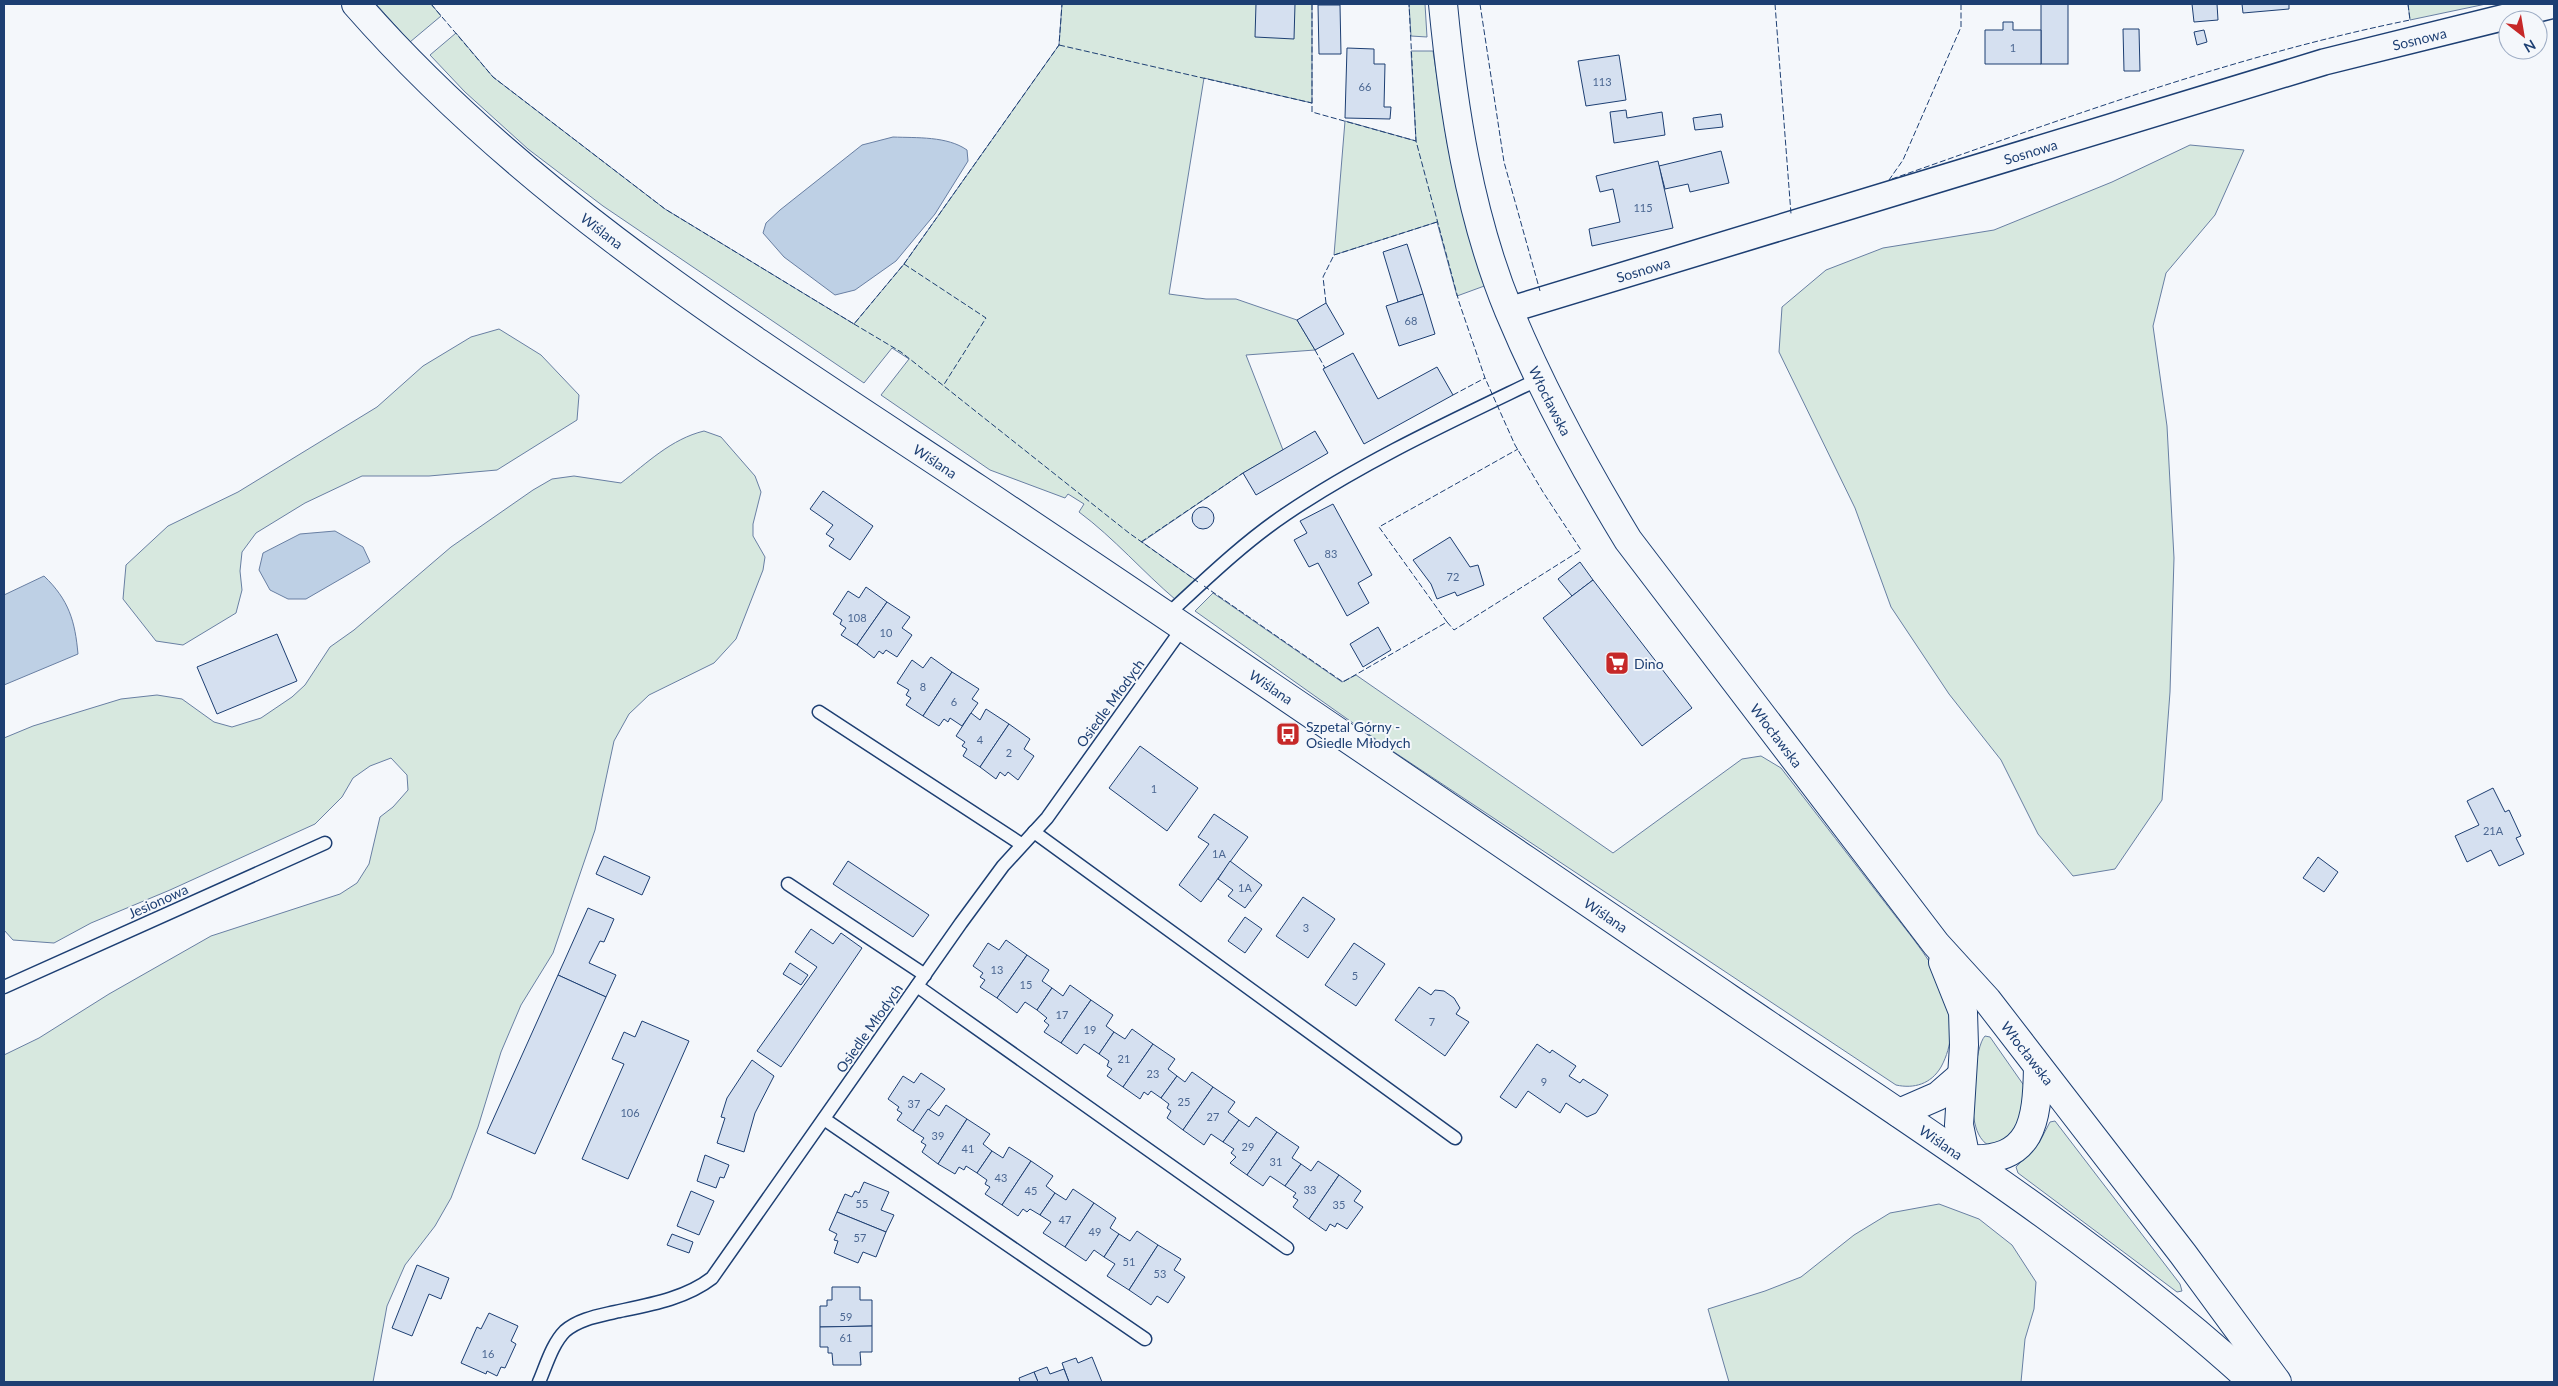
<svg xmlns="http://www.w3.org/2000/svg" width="2558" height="1386" font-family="Lato,sans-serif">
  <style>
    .green { fill: #d7e8df; stroke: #687fa3 }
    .water { fill: #bed0e5; stroke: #687fa3 }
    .building { fill: #d5e0f0; stroke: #1d3f73 }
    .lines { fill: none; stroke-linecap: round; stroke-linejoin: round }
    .service-casing { stroke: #1d3f73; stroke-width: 15 }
    .minor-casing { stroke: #1d3f73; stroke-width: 28 }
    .secondary-casing { stroke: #1d3f73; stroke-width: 30 }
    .primary-casing { stroke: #1d3f73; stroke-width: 30 }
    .service { stroke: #f4f7fb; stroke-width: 12 }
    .minor { stroke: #f4f7fb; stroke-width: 25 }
    .secondary { stroke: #f4f7fb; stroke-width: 28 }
    .primary { stroke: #f4f7fb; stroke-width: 28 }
    .fence { stroke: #1d3f73; stroke-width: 1; stroke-dasharray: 6 2.5; stroke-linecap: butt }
    .labels { text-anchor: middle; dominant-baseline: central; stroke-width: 4; stroke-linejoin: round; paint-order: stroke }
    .number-label { font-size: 11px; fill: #4b6792 }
    .street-label { font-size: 14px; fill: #1d3f73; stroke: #f4f7fb }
    .poi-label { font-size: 14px; fill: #1d3f73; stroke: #f4f7fb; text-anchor: start }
  </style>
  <rect width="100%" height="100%" fill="#f4f7fb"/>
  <g class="green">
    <path d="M376,4H431L441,16L410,42Z"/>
    <path d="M1062,4H1312V103L1204,78L1169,294L1206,299H1236L1297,320L1315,350L1246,355L1283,450L1243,473L1142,542L1197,581L1176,600C1143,572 1114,538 1079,512L1084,504L1068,494L1065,498L990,470L881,395L909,359L892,348L864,383L603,206L528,149L465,92L430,55L456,33L493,77L665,209L854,324L904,264L1059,45Z"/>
    <path d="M1409,4H1425L1427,37L1411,36Z"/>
    <path d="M2408,4H2486L2410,20Z"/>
    <path d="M1411,51H1433L1447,142L1465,218L1487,285L1457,296L1437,222L1334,255L1345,121L1416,141Z"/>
    <path d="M2190,145L2244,150L2215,215L2166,273L2153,326L2167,426L2174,558L2170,692L2162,800L2115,869L2073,876L2038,834L2001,760L1949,694L1891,607L1855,508L1779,352L1782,307L1826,270L1883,248L1994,230L2112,182Z"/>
    <path d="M499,329L541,355L579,395L577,420L497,470L429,476H362L305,503L256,533L242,552L240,571L242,590L236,613L183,645L156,641L123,599L126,565L168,526L238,492L377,407L423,366L471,337Z"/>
    <path d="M704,431L721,437L755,476L761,492L753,524V536L765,557L763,570L736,639L714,663L649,695L629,714L614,741L595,830L553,953L521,1005L501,1052L478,1127L451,1198L435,1226L405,1265L387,1306L373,1382H4V1055L39,1038L109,994L211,936L340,894L357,883L369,864L380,817L393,807L408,790L407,775L391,758L370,766L353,778L342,797L315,824L170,890L91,923L54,943L13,940L4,930V738L33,726L121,699L157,695L182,699L214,722L232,727L261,718L292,697L305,685L330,647L354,630L451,547L533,490L552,479L574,476L621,483C647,463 671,439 704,431Z"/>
    <path d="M1213,593L1342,682L1356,675L1613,853L1742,759L1761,756L1781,768C1817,815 1854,862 1890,909C1909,934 1938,967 1947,998C1953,1022 1953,1045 1941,1067C1931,1084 1914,1089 1896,1085L1391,750L1195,611Z"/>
    <path d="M1985,1036L1990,1037L2025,1087C2021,1116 2023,1139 1989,1146C1979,1139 1976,1130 1974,1119C1971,1105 1975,1046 1985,1036Z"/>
    <path d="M2055,1121L2180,1284L2182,1291L2177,1292L2018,1173L2016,1167L2039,1143L2050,1122Z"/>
    <path d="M1939,1204L1979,1219L2012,1245L2036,1282L2034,1309L2025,1339L2021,1382H1729L1708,1309L1765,1291L1801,1277L1854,1235L1890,1213Z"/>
  </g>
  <g class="water">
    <path d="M893,137C917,138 947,136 967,150L968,161L935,214L896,261L855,290L835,295L784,257L763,233L766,223L780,210L862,145Z"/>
    <path d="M335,531L363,547L370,562L306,599H288L270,590L259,570L263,553L300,534Z"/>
    <path d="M44,576C69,600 75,621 78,654L4,685V595Z"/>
  </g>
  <g class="building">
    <path d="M1256,4H1295L1294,39L1255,37Z"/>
    <rect x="2041" y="4" width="27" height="60"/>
    <path d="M2192,4H2217L2218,20L2194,22Z"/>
    <path d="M2242,4H2289V9L2243,13Z"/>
    <path d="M1318,5H1340L1341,54H1319Z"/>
    <path d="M2003,22H2013V30H2041V64H1985V30H2003Z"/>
    <path d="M2123,29H2139L2140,71H2124Z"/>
    <path d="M2204,30L2207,42L2197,45L2194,32Z"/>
    <path d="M1347,48L1374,49V64H1385L1384,107H1391L1390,119L1345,118Z"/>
    <path d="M1619,55L1626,100L1586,106L1578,61Z"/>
    <path d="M1626,110L1627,118L1662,112L1665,135L1614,143L1610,112Z"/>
    <path d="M1721,114L1723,127L1695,130L1693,118Z"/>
    <path d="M1721,151L1729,183L1690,192L1688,184L1665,189L1659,166Z"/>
    <path d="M1658,161L1673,228L1592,246L1589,229L1620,222L1613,189L1600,192L1596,176Z"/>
    <path d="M1407,244L1423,294L1398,302L1383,252Z"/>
    <path d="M1423,294L1435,334L1399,346L1386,306Z"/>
    <path d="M1326,303L1344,334L1315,350L1297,320Z"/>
    <path d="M1353,353L1378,399L1437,367L1453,395L1364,444L1323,369Z"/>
    <path d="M1315,431L1328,453L1256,495L1243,473Z"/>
    <path d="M823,491L873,526L850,560L829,546L834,539L826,534L833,525L810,509Z"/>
    <path d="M1333,504L1372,575L1358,583L1369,603L1347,616L1318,563L1309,567L1294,540L1307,533L1300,521Z"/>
    <circle cx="1203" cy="518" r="11"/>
    <path d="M1450,537L1470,567L1478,565L1484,585L1457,596L1455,592L1437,599L1431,584L1413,560Z"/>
    <path d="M1580,562L1593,580L1572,596L1558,579Z"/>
    <path d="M1593,580L1692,708L1642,746L1543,618Z"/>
    <path d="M866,587L887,602L857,645L841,635L846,628L840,624L842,620L833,614L848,591L859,598Z"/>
    <path d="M887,602L910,617L902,628L912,635L897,657L886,650L883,654L879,651L874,658L857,645Z"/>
    <path d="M1378,627L1391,650L1363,667L1350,644Z"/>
    <path d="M277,634L297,681L217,714L197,667Z"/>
    <path d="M931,657L952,672L923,716L906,705L911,698L906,695L909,690L897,683L912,660L923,668Z"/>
    <path d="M952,672L979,689L972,699L978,703L962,726L950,718L948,722L944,719L939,726L923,716Z"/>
    <path d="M986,709L1009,724L980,767L963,756L967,749L962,746L965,742L956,736L971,713L980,720Z"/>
    <path d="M1009,724L1030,739L1024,749L1034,756L1018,780L1008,772L1005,776L1000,772L996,779L980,767Z"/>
    <path d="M1140,746L1198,788L1167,831L1109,788Z"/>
    <path d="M2493,788L2505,812L2509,810L2521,836L2516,838L2524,854L2499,866L2491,850L2467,862L2455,836L2479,825L2467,801Z"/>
    <path d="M1214,814L1248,837L1201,902L1179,885L1209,844L1198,837Z"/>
    <path d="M604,856L650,877L642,895L596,874Z"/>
    <path d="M2318,857L2338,872L2324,892L2303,878Z"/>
    <path d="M848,861L929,915L913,937L833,884Z"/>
    <path d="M1230,861L1262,885L1245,908L1228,896L1233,890L1218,879Z"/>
    <path d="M1303,897L1335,919L1308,958L1276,936Z"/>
    <path d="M588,908L614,919L604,942L600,941L589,963L616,975L606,997L558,975Z"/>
    <path d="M1245,917L1262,929L1245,953L1228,941Z"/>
    <path d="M811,929L833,944L841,933L862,948L781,1067L757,1051L817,967L795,952Z"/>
    <path d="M1006,940L1027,955L997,998L980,987L985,980L980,977L983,973L973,966L988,943L999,950Z"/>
    <path d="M1354,943L1385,964L1356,1006L1325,985Z"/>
    <path d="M1027,955L1049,970L1042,981L1052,988L1037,1010L1025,1002L1017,1013L997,998Z"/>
    <path d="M790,963L808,975L801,985L783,974Z"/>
    <path d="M558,975L606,997L535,1154L487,1133Z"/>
    <path d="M1070,985L1091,1000L1061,1043L1044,1032L1049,1025L1044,1021L1047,1018L1037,1010L1052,988L1063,996Z"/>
    <path d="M1419,987L1431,995L1435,990L1444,991L1454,998L1460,1008L1456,1014L1469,1022L1445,1056L1395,1020Z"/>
    <path d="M1091,1000L1113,1015L1106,1026L1114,1032L1099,1054L1084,1044L1077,1054L1061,1043Z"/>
    <path d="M642,1021L689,1041L628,1179L582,1159L624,1064L612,1059L624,1032L635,1037Z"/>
    <path d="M1132,1029L1153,1044L1123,1087L1107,1076L1112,1069L1107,1066L1109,1061L1099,1054L1114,1032L1125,1039Z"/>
    <path d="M1153,1044L1175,1059L1168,1069L1177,1076L1161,1098L1151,1091L1148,1095L1144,1092L1140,1099L1123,1087Z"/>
    <path d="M1537,1044L1550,1053L1552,1050L1576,1066L1569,1076L1580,1083L1583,1079L1608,1095L1596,1113L1587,1117L1566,1103L1560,1113L1528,1091L1516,1108L1500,1097Z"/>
    <path d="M752,1060L774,1076L755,1113L744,1152L717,1143L725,1118L721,1117L727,1098Z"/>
    <path d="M1192,1072L1213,1087L1183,1130L1167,1118L1171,1111L1167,1108L1169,1104L1161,1098L1177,1076L1185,1082Z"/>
    <path d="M921,1073L945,1089L913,1131L897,1120L902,1113L897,1110L899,1107L888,1099L903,1076L914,1083Z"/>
    <path d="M1213,1087L1235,1102L1228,1112L1239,1120L1223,1142L1211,1134L1204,1145L1183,1130Z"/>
    <path d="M946,1105L967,1119L938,1164L922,1152L926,1145L921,1142L924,1138L913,1131L928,1109L939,1116Z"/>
    <path d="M1256,1117L1277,1132L1247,1175L1230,1163L1236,1157L1231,1153L1234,1149L1223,1142L1239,1120L1249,1127Z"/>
    <path d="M967,1119L990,1134L983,1144L992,1151L977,1173L966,1166L964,1170L959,1167L955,1174L938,1164Z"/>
    <path d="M1277,1132L1299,1147L1292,1158L1301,1164L1285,1186L1270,1176L1263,1186L1247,1175Z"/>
    <path d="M1009,1147L1031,1161L1002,1205L985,1194L990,1187L985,1184L987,1180L977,1173L992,1151L1003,1158Z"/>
    <path d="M705,1155L729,1165L724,1178L720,1177L716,1188L697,1181Z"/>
    <path d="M1031,1161L1053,1176L1046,1186L1055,1193L1040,1215L1030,1209L1027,1212L1023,1209L1018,1216L1002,1205Z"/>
    <path d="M1318,1161L1339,1175L1309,1219L1293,1207L1298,1200L1293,1197L1296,1193L1285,1186L1301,1164L1311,1171Z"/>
    <path d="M1339,1175L1361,1191L1354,1201L1363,1207L1347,1229L1337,1223L1335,1227L1330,1224L1326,1231L1309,1219Z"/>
    <path d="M864,1182L889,1192L881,1210L894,1215L886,1232L837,1212L845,1194L852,1197L855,1191L859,1193Z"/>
    <path d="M1073,1189L1094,1203L1065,1247L1043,1233L1051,1222L1040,1215L1055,1193L1066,1200Z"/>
    <path d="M691,1191L714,1201L699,1235L677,1226Z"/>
    <path d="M1094,1203L1116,1218L1110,1228L1119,1234L1104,1257L1094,1250L1086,1261L1065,1247Z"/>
    <path d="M837,1212L886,1232L876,1257L863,1252L858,1263L834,1253L838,1241L834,1240L837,1234L829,1230Z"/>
    <path d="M1137,1231L1158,1245L1129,1290L1107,1276L1115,1264L1104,1257L1119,1234L1130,1241Z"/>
    <path d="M672,1234L693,1242L689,1253L667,1245Z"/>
    <path d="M1158,1245L1181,1259L1174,1270L1185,1277L1168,1303L1157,1296L1151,1305L1129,1290Z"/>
    <path d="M417,1265L449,1278L441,1299L429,1294L412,1336L392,1328Z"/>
    <path d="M832,1287H860V1300H872V1326L820,1327V1306H827V1300H832Z"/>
    <path d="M489,1313L518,1326L511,1341L516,1344L505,1368L501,1367L497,1376L487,1371L486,1374L461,1363L477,1327L481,1329Z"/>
    <path d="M872,1326V1352H860L861,1365H833L832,1353H828V1347H820V1327Z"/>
    <path d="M1092,1357L1102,1382H1069L1062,1363L1076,1358L1078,1363Z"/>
    <path d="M1047,1367L1050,1374L1064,1369L1069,1382H1038L1034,1372Z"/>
    <path d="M1034,1372L1038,1382H1020L1019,1378Z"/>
  </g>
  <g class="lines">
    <g class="service-casing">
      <g id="service">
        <path d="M1167,615C1205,580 1243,543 1286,514C1366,460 1454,420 1541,378"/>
        <path d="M819,712L1021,844"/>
        <path d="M1034,832L1455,1138"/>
        <path d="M788,884L925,975"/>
        <path d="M917,986L1287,1248"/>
        <path d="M4,987L325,843"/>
        <path d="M824,1119L1145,1339"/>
        <path d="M539,1382C546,1366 552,1344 565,1331C579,1319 598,1316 615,1312C648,1305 685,1299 712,1278L961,923L1003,866L1047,818L1184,626"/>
      </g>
    </g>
    <g class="minor-casing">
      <g id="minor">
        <path id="s1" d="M1509,310L2324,62L2554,5"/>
      </g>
    </g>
    <g class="secondary-casing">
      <g id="secondary">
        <path id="s2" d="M1443,4C1453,107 1469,214 1509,311C1542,390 1583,466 1628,540L1936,944L1987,1000L2183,1254L2277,1382"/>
        <path d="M1943,962L1963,1012L1964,1045L1959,1125L1966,1159C2033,1163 2037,1121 2038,1067"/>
        <path d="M1899,1113L1938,1096L1961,1076"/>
      </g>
    </g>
    <g class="primary-casing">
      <g id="primary">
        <path id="s3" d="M356,4C530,203 760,344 978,489C1230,657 1480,829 1730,999C1908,1121 2093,1236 2253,1382"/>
      </g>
    </g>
    <use href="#service" class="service"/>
    <use href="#minor" class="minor"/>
    <use href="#secondary" class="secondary"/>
    <use href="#primary" class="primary"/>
    <g class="fence">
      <path d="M431,4L493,77L665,209L854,324L904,264L1059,45L1062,4"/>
      <path d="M1312,4V112L1416,141"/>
      <path d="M1480,4L1504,162L1540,291"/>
      <path d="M1775,4L1791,214H1789"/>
      <path d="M1961,4V27L1903,160L1889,180C2060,120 2232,56 2410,20L2408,4"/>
      <path d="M1059,45L1312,103"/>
      <path d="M904,264L986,318L943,386"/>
      <path d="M1326,303L1323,277L1334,255L1437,222"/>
      <path d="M854,324L901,352L1129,533L1198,582"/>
      <path d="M1315,350L1325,368"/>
      <path d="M1453,395L1485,378"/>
      <path d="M1141,542L1243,473"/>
      <path d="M1204,586L1343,682L1447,622L1454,630L1581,550L1543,492L1515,445L1485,378L1459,302L1416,141L1409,4"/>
      <path d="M1447,622L1379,527L1518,449"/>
    </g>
  </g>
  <defs>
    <g id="supermarket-square" transform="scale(1.25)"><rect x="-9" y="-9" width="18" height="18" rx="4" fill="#c62828" stroke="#f4f7fb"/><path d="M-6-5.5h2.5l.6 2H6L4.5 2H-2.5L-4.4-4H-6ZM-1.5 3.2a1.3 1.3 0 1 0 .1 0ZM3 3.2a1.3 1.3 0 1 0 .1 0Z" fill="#fff"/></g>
    <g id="bus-square" transform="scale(1.25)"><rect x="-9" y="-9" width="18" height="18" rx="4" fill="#c62828" stroke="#f4f7fb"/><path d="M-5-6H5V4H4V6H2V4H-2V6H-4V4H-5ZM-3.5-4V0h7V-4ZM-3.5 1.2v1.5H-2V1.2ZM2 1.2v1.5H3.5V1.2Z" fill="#fff"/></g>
  </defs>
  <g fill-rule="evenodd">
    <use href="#supermarket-square" x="1617" y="663"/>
    <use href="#bus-square" x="1288" y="734"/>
  </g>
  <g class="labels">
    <g class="number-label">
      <text x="2013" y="47">1</text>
      <text x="1602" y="81">113</text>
      <text x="1365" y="86">66</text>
      <text x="1643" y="207">115</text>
      <text x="1411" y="320">68</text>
      <text x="1331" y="553">83</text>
      <text x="1453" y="576">72</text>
      <text x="857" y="617">108</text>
      <text x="886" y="632">10</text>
      <text x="923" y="686">8</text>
      <text x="954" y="701">6</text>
      <text x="980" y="739">4</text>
      <text x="1009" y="752">2</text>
      <text x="1154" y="788">1</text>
      <text x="2493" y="830">21A</text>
      <text x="1219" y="853">1A</text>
      <text x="1245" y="887">1A</text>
      <text x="1306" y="927">3</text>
      <text x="997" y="969">13</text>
      <text x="1355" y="975">5</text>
      <text x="1026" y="984">15</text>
      <text x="1062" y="1014">17</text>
      <text x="1432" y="1021">7</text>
      <text x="1090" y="1029">19</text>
      <text x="1124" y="1058">21</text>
      <text x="1153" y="1073">23</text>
      <text x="1544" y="1081">9</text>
      <text x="1184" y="1101">25</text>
      <text x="914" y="1103">37</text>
      <text x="630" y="1112">106</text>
      <text x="1213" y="1116">27</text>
      <text x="938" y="1135">39</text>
      <text x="1248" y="1146">29</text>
      <text x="968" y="1148">41</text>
      <text x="1276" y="1161">31</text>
      <text x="1001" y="1177">43</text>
      <text x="1310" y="1189">33</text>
      <text x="1031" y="1190">45</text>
      <text x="862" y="1203">55</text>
      <text x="1339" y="1204">35</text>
      <text x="1065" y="1219">47</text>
      <text x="1095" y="1231">49</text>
      <text x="860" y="1237">57</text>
      <text x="1129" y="1261">51</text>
      <text x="1160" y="1273">53</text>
      <text x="846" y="1316">59</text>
      <text x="846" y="1337">61</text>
      <text x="488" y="1353">16</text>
    </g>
    <g class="street-label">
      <text stroke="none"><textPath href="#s1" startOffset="950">Sosnowa</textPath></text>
      <text stroke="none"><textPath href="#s1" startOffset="545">Sosnowa</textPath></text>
      <text stroke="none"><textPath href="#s3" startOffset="335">Wiślana</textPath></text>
      <text stroke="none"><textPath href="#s1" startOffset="140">Sosnowa</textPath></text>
      <text stroke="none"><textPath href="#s2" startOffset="414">Włocławska</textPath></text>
      <text stroke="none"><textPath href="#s3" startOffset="740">Wiślana</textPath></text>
      <text stroke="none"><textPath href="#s3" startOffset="1145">Wiślana</textPath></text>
      <text transform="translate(1110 703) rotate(-54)">Osiedle Młodych</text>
      <text stroke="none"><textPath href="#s2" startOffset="819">Włocławska</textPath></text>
      <text transform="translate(158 901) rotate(-24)">Jesionowa</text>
      <text stroke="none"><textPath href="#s3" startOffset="1550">Wiślana</textPath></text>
      <text transform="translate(869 1028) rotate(-55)">Osiedle Młodych</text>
      <text stroke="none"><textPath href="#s2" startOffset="1224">Włocławska</textPath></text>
      <text stroke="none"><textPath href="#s3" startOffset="1955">Wiślana</textPath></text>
    </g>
    <g class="poi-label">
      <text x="1634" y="663">Dino</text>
      <text x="1306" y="726">Szpetal Górny -<tspan x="1306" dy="16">Osiedle Młodych</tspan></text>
    </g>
  </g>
  <rect width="2558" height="1386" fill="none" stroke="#1d3f73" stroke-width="10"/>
  <g transform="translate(2523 35) rotate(149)"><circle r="24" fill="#f4f7fb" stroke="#9eadc5"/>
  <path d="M0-4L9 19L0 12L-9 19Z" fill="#c62828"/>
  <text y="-8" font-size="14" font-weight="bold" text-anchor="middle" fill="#1d3f73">N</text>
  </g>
</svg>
